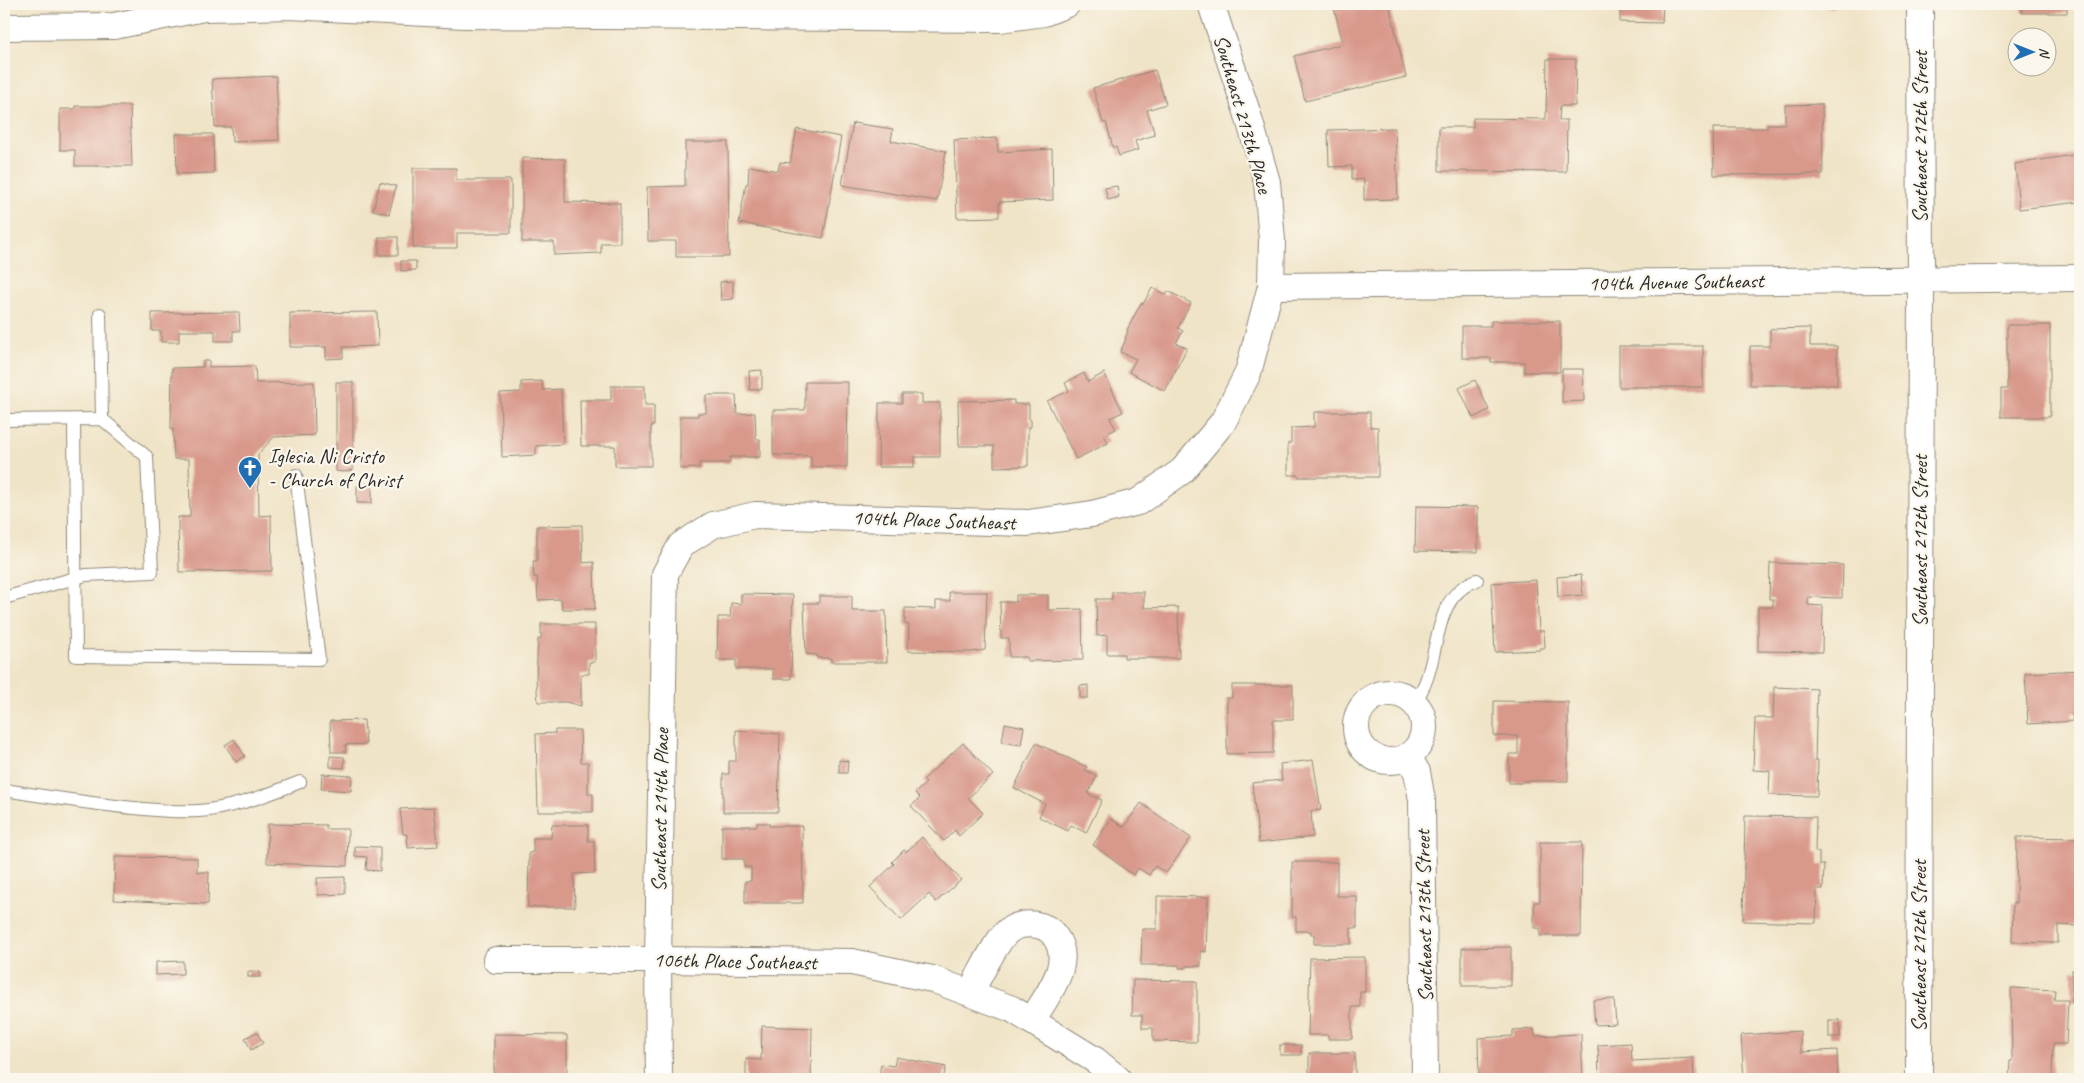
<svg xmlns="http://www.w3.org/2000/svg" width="2084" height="1083" font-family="Caveat,sans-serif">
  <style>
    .building { fill: #d8988a }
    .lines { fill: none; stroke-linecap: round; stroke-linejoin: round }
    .service-casing { stroke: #8e8879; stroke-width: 14 }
    .minor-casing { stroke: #8e8879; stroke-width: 28 }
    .service { stroke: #fff; stroke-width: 12 }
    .minor { stroke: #fff; stroke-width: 26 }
    .labels { text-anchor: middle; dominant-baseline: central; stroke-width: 4.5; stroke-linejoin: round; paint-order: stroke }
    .street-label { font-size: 21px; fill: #2b2b2b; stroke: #fbf7ec }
    .poi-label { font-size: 21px; fill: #2b2b2b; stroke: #fbf7ec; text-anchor: start }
  </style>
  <rect width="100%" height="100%" fill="#fbf7ec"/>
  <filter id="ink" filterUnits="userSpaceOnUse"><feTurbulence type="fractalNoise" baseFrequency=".02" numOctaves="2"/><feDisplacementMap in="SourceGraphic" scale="10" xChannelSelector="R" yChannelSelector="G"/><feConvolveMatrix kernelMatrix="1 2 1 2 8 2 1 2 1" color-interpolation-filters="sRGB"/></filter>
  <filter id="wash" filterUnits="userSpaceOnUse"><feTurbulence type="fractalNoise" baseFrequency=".0096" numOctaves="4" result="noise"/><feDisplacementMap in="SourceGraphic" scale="20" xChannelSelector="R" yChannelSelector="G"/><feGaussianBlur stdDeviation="1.12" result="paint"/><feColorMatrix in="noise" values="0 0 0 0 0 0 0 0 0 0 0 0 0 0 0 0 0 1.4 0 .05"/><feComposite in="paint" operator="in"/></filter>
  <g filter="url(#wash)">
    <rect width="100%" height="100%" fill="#f0e4c7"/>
    <g id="blocks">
      <g class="building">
        <path d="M1333,4H1389L1406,77L1305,101L1294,56L1343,44Z"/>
        <path d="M1620,4H1663L1662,23L1620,22Z"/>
        <path d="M1813,4H1834L1833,8Z"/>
        <path d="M1993,4H2067V13H2022V6H1993Z"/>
        <path d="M1547,59H1576L1575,106H1560L1559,120H1567L1566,172L1439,171V127H1473V118L1546,119Z"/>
        <path d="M1155,70L1166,104L1147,110L1155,135L1135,141L1138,150L1119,156L1116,147L1113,148L1106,122L1103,123L1093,88Z"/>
        <path d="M276,76L279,140L232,142L231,127H215L212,79Z"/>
        <path d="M1822,104L1823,174L1714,175L1713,128H1767V124H1785V105Z"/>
        <path d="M75,106H130L132,166H75V150H60V109H75Z"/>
        <path d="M853,123L893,129L891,141L946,151L937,201L842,185Z"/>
        <path d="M1395,128L1398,199L1364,200V179L1352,180V166L1329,167L1328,130Z"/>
        <path d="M797,129L841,137L823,238L739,223L746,184H748L749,166L778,171L780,162L790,163Z"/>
        <path d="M176,134H213L214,173L177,174Z"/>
        <path d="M997,138L998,152L1052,149L1053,200L999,202V217L957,218L954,140Z"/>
        <path d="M685,142H728L729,257H676V241H648L647,187L685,186Z"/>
        <path d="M2080,154V202L2019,209L2015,164Z"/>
        <path d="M522,158L565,159V202L620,203V243H601V253L554,255V242H522Z"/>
        <path d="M413,168H456V180H511V233H457V248H413Z"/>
        <path d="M380,182L396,186L389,214L373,210Z"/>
        <path d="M1117,186L1119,197L1108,200L1105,188Z"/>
        <rect x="379" y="237" width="19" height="18"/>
        <path d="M401,261H416V270L401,271Z"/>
        <path d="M733,281V299L721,300L720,282Z"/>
        <path d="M1152,288L1166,295L1168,291L1191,303L1178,328L1183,331L1176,343L1187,348L1165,391L1129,372L1136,359L1120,352L1126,339L1125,338L1128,331L1127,330L1141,303L1143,304Z"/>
        <path d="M239,312L240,331H233V341H215V331H179V342H161V331H152V313Z"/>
        <path d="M377,312L378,346L343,347V358L326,359V347H290V313Z"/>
        <path d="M1491,321H1560V372H1524V362H1491V358H1462V326H1491Z"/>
        <path d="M2007,325H2050V417H2001V389H2007Z"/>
        <path d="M1810,328V346H1837V385H1750V346H1770V329Z"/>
        <rect x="1619" y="346" width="84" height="41"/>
        <path d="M203,361H209V367L255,366L256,383L314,382L315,435L274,437L258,454L259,516L271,515L272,571L179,572L178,517H190L189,459H174L173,429H171L172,368L203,367Z"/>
        <path d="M1562,369H1583L1584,401L1562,402Z"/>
        <path d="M762,370V389L750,390L749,371Z"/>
        <path d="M1084,373L1088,382L1104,373L1123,412L1110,418L1116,429L1104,435L1108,443L1076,459L1047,401L1069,391L1065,383Z"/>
        <path d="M1475,380L1489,410L1473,418L1459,388Z"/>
        <path d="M542,381L543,390L561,389L563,444L536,446V455L502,457L500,393L521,392V382Z"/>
        <path d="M336,382H353V470L343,472L336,471Z"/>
        <path d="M805,382H848L847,467H811V456L773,455V410H805Z"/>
        <path d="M611,386H645V405H654V426H651V466H615V446H581L580,400H611Z"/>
        <path d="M902,394H922V403H940V457H914V467H878L879,403H902Z"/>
        <path d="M706,395H736L737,414L755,413L756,439H760V457H730V463H699V468L680,469V416H698V413H706Z"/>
        <path d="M1014,400V404H1029V420H1031V427H1028V466L994,467V446H959L958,401Z"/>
        <path d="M1314,412H1370V427H1378V477H1298V475H1288V443H1291V428L1314,427Z"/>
        <path d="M372,485V503H357V486Z"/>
        <path d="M1416,506L1478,507V552L1415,551Z"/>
        <path d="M582,525L583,563L594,562L595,609H562L561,599L538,600L537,577H534L533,561H537V526Z"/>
        <path d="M1770,563L1843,565L1842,598L1808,597V605L1823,606L1822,652L1758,651V607H1773V599H1769Z"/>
        <path d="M1581,575L1583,595L1558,597L1557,577Z"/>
        <path d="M1536,580L1539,631H1544L1545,648H1540V650L1495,652L1491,583Z"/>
        <path d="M949,592H987L985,650L971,652L908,651L909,625L905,624V608L936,609V601H950Z"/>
        <path d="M1112,592H1144V608L1178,607L1179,658H1124V654H1107V635L1097,636L1096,599H1112Z"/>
        <path d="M741,594L793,595L791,679H773V669H736V660H717L718,617H730L731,603L741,604Z"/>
        <path d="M1016,595H1048V610L1082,609L1083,660L1027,661V657H1009V638H1001L1000,602H1016Z"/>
        <path d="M819,596H852V611H886L887,662H831V658H817V655L806,654L804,603H819Z"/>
        <path d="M541,624H595V662H589V674H581V706L566,702H538L536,679L538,639H541Z"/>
        <path d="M2080,670V712L2072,713L2073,721L2028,724L2025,673Z"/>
        <path d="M1088,685V698H1080V686Z"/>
        <path d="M1232,685H1293V720H1273V753L1227,754V698H1232Z"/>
        <path d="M1774,687L1817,689L1815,760H1818L1817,796L1769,795L1770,771L1753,770L1755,718H1773Z"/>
        <path d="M1494,701L1568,702V781H1522V783H1509V754H1518V736H1494Z"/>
        <path d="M364,720L366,744L345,745L346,752H331L330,721Z"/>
        <path d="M1005,723L1024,727L1021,745L1002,742Z"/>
        <path d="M555,730H580L581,762H588V794H593V812H538L536,734L555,733Z"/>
        <path d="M736,730L780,734L778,812H723V774H729V761H736Z"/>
        <path d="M234,739L245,756L236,762L225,745Z"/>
        <path d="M963,743L993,775L968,798L983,813L959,836L955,830L944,841L911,806L920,798L915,793L926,783L923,780Z"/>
        <path d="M1036,743L1087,767L1085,770L1097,776L1088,794L1102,800L1086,833L1071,825L1068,831L1039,817L1045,804L1014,788Z"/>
        <path d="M330,756L344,757V768L330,767Z"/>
        <path d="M839,760L848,761L847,773H839Z"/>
        <path d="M1313,760L1321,810L1311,811L1313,837L1259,843L1252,783L1282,780L1280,764Z"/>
        <path d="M322,774L352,776L351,791L321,789Z"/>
        <path d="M1141,803L1191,838L1166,873L1155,866L1149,875L1138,868L1133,875L1093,845L1111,819L1124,827Z"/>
        <path d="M434,807L438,846L408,848L407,834H403L400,809Z"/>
        <path d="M1745,816L1816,817L1815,852H1819V865H1824L1823,889H1817L1816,923L1743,921Z"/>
        <path d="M757,823H769V826H802L803,903H745V881H751V867H744V859H722V826H757Z"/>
        <path d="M268,824L326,825V829H348L347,866L267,863Z"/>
        <path d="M552,825H588V841H594L595,873L574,874L575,907H528L529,853L533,852V838H551Z"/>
        <path d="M922,837L961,880L936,902L929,894L901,920L870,887L894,864L892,862L904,850L906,852Z"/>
        <path d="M2017,837L2080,838V926L2058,925V943L2012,942L2013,903H2016Z"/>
        <path d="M1540,842H1582L1581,936H1540V928H1534V902H1540Z"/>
        <path d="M355,846L380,847V871L366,870L367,857L355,856Z"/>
        <path d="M115,857L197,858V872H209L208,904L114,900Z"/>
        <path d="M1292,862H1337V896H1357V928H1351V944H1314V934H1311V931H1296V917H1292Z"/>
        <path d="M345,877V894L318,895L317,878Z"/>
        <path d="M1157,896L1208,897L1206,952L1201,951V966H1186V968H1179V965H1141L1142,929H1157Z"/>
        <path d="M1511,947V986H1462V948Z"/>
        <path d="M1365,957V992H1360V1007H1352V1039H1328V1035H1308L1310,958Z"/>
        <path d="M183,961V974L156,975V962Z"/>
        <rect x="2072" y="970" width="8" height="32"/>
        <rect x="248" y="972" width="12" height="5"/>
        <path d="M1133,980L1197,981V1042L1153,1041V1028H1142V1015H1132Z"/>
        <path d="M2011,988L2055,990L2054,1000H2068L2066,1044H2053L2052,1079H2009L2010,1061H2012Z"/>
        <path d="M1614,999L1616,1024L1595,1025L1593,1000Z"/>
        <rect x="1829" y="1020" width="11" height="17"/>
        <path d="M762,1026L812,1028L811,1079H746V1059L761,1060Z"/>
        <path d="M1534,1029L1535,1036L1581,1034L1583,1079H1479L1478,1038L1513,1036V1030Z"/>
        <path d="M1800,1031L1801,1052L1837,1050L1838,1079H1744L1741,1035Z"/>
        <path d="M257,1032L263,1043L251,1050L245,1038Z"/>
        <path d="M494,1034L567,1035V1079H494Z"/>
        <path d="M1631,1043L1632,1061L1693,1058L1694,1079H1599L1598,1045Z"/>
        <rect x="1280" y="1045" width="21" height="10"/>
        <path d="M1309,1053H1355V1079H1307V1076H1309Z"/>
        <path d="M896,1057L946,1067L943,1079H868L869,1074L879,1076L881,1064L894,1066Z"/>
      </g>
    </g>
  </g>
  <g filter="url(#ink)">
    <use href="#blocks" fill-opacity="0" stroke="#8e8879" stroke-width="1"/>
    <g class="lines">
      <g class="service-casing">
        <g id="service">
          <path d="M100,314L102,419"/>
          <path d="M4,420L102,419L147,457L152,572L86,575L4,598"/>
          <path d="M74,420L76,656L319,659L296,475"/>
          <path d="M1414,702C1444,667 1426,598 1477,580"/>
          <path d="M4,790C50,797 97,805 144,809C165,811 188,813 209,810C241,805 270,794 300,782"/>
        </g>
      </g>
      <g class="minor-casing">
        <g id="minor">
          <path d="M4,27L114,26L204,8L290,6L465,15L1000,19L1044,13L1067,4"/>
          <path d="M1271,286L2080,278"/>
          <circle cx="1390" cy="727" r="34"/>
          <path d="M1408,757L1417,772L1422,800L1425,1079"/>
          <path d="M496,960H658L852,962L932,979L1012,1009L1095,1060L1118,1079"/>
          <path d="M970,993C979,977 995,942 1008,931C1018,924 1030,923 1041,926C1047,928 1053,933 1056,938C1074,965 1045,997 1032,1021"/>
          <path d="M659,1079L658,960L665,574L681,545L713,525L755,515L1028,523L1092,514L1138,502L1182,471L1223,422L1248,373L1271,286L1272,240L1267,182L1247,112L1211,4"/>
          <path d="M1919,1079L1921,280L1920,4"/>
        </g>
      </g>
      <use href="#service" class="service"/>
      <use href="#minor" class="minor"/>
    </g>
  </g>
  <defs>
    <g id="church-pin" transform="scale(1.25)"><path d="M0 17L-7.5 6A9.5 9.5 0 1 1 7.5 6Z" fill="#1f6fb2" stroke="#fbf7ec"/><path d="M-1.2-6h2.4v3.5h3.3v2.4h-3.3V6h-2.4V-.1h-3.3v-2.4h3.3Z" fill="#fff"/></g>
  </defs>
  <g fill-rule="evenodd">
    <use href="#church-pin" x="250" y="468"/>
  </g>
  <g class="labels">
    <g class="street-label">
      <text transform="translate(1243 114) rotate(74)">Southeast 213th Place</text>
      <text transform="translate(1920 137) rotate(-90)">Southeast 212th Street</text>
      <text transform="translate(1676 282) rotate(-1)">104th Avenue Southeast</text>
      <text transform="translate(934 520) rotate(2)">104th Place Southeast</text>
      <text transform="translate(1920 541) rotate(-90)">Southeast 212th Street</text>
      <text transform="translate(660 810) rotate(-89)">Southeast 214th Place</text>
      <text transform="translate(1424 916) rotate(-91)">Southeast 213th Street</text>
      <text transform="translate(1919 946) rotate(-90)">Southeast 212th Street</text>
      <text transform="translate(735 961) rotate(1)">106th Place Southeast</text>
    </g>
    <g class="poi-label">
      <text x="268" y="456">Iglesia Ni Cristo<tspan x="268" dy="24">- Church of Christ</tspan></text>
    </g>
  </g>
  <rect width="2084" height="1083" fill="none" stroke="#fbf7ec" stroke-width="20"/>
  <g transform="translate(2032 52) rotate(90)"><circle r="24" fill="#fbf7ec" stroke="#a8a59f"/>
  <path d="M0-4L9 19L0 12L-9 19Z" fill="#1f6fb2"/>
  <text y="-8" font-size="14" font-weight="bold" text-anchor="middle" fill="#2b2b2b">N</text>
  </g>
</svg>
